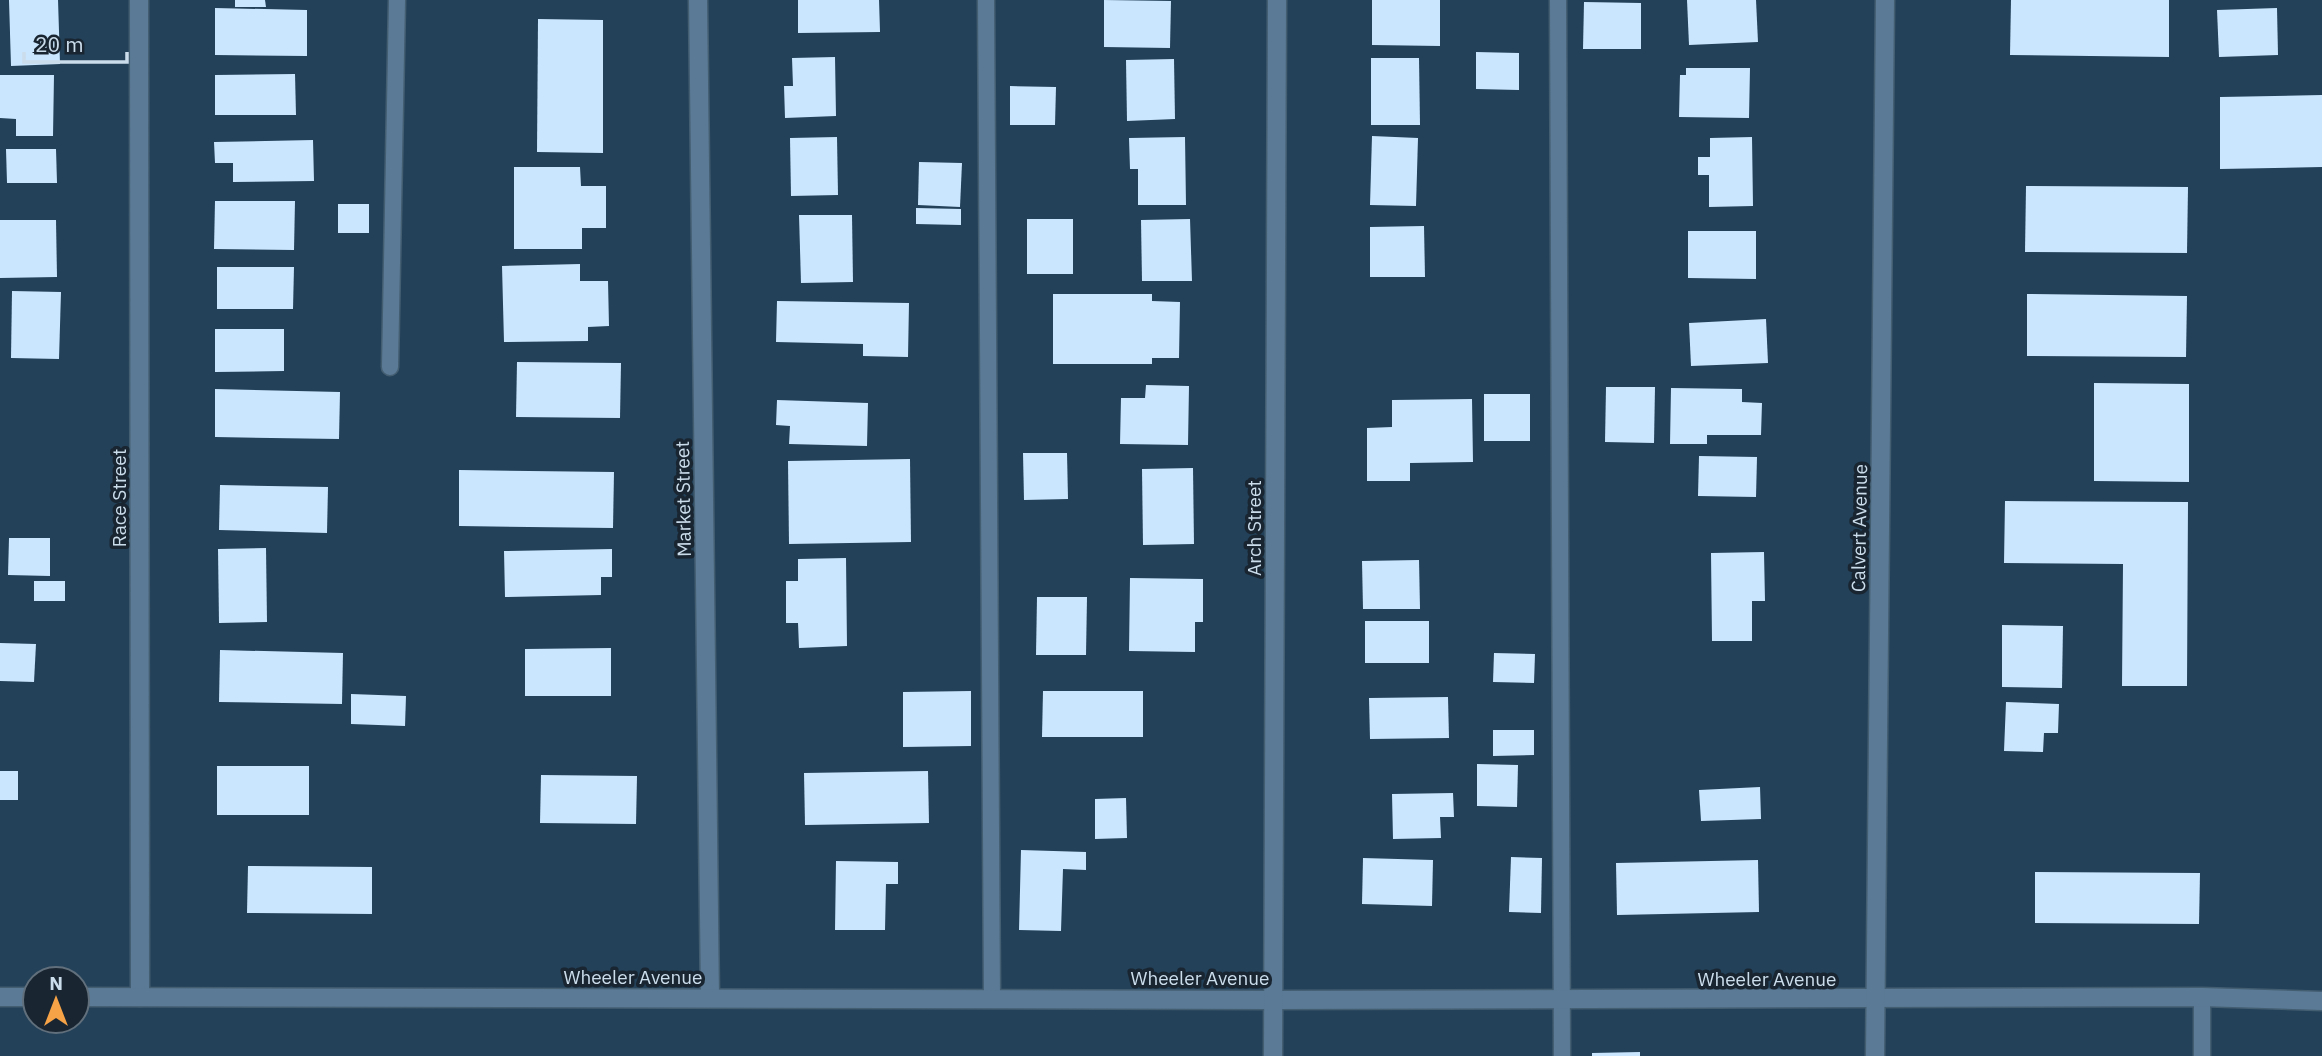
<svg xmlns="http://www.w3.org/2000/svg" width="2322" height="1056" font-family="'IBM Plex Sans',sans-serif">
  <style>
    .building { fill: #cae6fe }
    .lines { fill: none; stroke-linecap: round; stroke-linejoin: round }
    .service-casing { stroke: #435d71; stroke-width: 19 }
    .minor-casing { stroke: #435d71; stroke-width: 21 }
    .service { stroke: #5b7a95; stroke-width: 16 }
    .minor { stroke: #5b7a95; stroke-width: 18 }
    .labels { text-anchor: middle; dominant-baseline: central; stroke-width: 7; stroke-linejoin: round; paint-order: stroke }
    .street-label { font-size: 19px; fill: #cbdceb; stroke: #192631 }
  </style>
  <rect width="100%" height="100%" fill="#234159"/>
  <g class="building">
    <path d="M9,0H58L60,64L11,66Z"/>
    <path d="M235,0H265L266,7H235Z"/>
    <path d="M798,0H879L880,32L798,33Z"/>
    <path d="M1104,0L1171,1L1170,48L1104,47Z"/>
    <path d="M1372,0H1440V46L1372,45Z"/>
    <path d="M1687,0H1756L1758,42L1689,45Z"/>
    <path d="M2011,0H2169V57L2010,55Z"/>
    <path d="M1584,2L1641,3V49H1583Z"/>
    <path d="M215,8L307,10V56L215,55Z"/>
    <path d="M2277,8L2278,55L2219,57L2217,10Z"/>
    <path d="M538,19L603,20V153L537,152Z"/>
    <path d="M1476,52L1519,53V90L1476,89Z"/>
    <path d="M835,57L836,116L785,118L784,86H793L792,58Z"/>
    <path d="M1371,58H1419L1420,125H1371Z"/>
    <path d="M1174,59L1175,119L1127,121L1126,60Z"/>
    <path d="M1686,68H1750L1749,118L1679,117L1680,75H1686Z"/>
    <path d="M295,74L296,115H215V75Z"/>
    <path d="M0,75H54L53,136H16V119L0,118Z"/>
    <path d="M1010,86L1056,87L1055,125H1010Z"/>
    <path d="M2322,95V167L2220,169V97Z"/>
    <path d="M1372,136L1418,138L1416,206L1370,205Z"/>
    <path d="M837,137L838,195L791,196L790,138Z"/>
    <path d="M1185,137L1186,205H1138V169H1130L1129,138Z"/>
    <path d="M1752,137L1753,206L1709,207V175H1698V157H1710V138Z"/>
    <path d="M313,140L314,181L233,182V163H215L214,142Z"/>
    <path d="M6,149H56L57,183H7Z"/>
    <path d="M919,162L962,163L960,207L918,205Z"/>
    <path d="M514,167H580L581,186H606V228H582V249H514Z"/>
    <path d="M2026,186L2188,187L2187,253L2025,252Z"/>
    <path d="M215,201H295L294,250L214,249Z"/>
    <rect x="338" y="204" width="31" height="29"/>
    <path d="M916,208L961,209V225L916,224Z"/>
    <path d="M799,215H852L853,282L801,283Z"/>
    <rect x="1027" y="219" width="46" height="55"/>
    <path d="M1190,219L1192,281H1142L1141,220Z"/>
    <path d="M0,220H56L57,277L0,278Z"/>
    <path d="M1424,226L1425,277H1370V227Z"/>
    <path d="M1688,231H1756V279L1688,278Z"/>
    <path d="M580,264V281H608L609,326L588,327V341L504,342L502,266Z"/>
    <path d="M217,267H294L293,309H217Z"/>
    <path d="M12,291L61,292L59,359L11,358Z"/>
    <path d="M1053,294H1152V301L1180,302L1179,358H1152V364H1053Z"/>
    <path d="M2027,294L2187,296L2186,357L2027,356Z"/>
    <path d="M777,301L909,303L908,357L863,356V344L776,342Z"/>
    <path d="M1766,319L1768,363L1691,366L1689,323Z"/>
    <path d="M215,329H284V371L215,372Z"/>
    <path d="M517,362L621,363L620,418L516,417Z"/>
    <path d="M2094,383L2189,384V482L2094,481Z"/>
    <path d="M1146,385L1189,386L1188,445L1120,444L1121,398H1145Z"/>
    <path d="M1606,387H1655L1654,443L1605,442Z"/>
    <path d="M1671,388L1742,389V402L1762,403L1761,435H1707V444H1670Z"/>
    <path d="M215,389L340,392L339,439L215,437Z"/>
    <rect x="1484" y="394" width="46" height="47"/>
    <path d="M1472,399L1473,462L1410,463V481H1367V428L1392,427V400Z"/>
    <path d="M777,400L868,403L867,446L789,444L790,426L776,425Z"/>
    <path d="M1023,453H1067L1068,499L1024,500Z"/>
    <path d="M1699,456L1757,457L1756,497L1698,496Z"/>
    <path d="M910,459L911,542L789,544L788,461Z"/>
    <path d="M1193,468L1194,544L1143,545L1142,469Z"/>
    <path d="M459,470L614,472L613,528L459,526Z"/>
    <path d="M220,485L328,487L327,533L219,530Z"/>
    <path d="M2005,501L2188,502L2187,686H2122L2123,564L2004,563Z"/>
    <path d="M9,538H50V576L8,575Z"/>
    <path d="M266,548L267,622L219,623L218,549Z"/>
    <path d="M612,549V577H601V595L505,597L504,551Z"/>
    <path d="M1764,552L1765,601H1752V641H1712L1711,553Z"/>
    <path d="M846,558L847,646L799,648L798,623H786V581H798V559Z"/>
    <path d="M1419,560L1420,609H1363L1362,561Z"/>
    <path d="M1130,578L1203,579V622H1195V652L1129,651Z"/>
    <rect x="34" y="581" width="31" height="20"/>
    <path d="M1037,597H1087L1086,655H1036Z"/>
    <rect x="1365" y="621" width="64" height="42"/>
    <path d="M2002,625L2063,626L2062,688L2002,687Z"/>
    <path d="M0,643L36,644L34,682L0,681Z"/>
    <path d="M611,648V696H525V649Z"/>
    <path d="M220,650L343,653L342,704L219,702Z"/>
    <path d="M1494,653L1535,654L1534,683L1493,682Z"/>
    <path d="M971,691V746L903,747V692Z"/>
    <path d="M1043,691H1143V737H1042Z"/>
    <path d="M351,694L406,696L405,726L351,724Z"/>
    <path d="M1448,697L1449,738L1370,739L1369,698Z"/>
    <path d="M2006,702L2059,704L2058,733H2044L2043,752L2004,751Z"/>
    <path d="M1493,730H1534V755L1493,756Z"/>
    <path d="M1477,764L1518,765L1517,807L1477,806Z"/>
    <rect x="217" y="766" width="92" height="49"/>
    <rect x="0" y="771" width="18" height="29"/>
    <path d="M928,771L929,823L805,825L804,773Z"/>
    <path d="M541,775L637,776L636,824L540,823Z"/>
    <path d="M1760,787L1761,819L1701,821L1699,790Z"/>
    <path d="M1453,793L1454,817H1440L1441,838L1393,839L1392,794Z"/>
    <path d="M1126,798L1127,838L1095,839V799Z"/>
    <path d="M1021,850L1086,852V870L1063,869L1061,931L1019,930Z"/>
    <path d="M1511,857L1542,858L1541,913L1509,912Z"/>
    <path d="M1363,858L1433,860L1432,906L1362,904Z"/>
    <path d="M1758,860L1759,912L1617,915L1616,863Z"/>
    <path d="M836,861L898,862V884H886L885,930H835Z"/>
    <path d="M248,866L372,867V914L247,913Z"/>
    <path d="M2035,872L2200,873L2199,924L2035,923Z"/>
    <path d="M1640,1052V1056H1592V1053Z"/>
  </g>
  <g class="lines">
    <g class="service-casing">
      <g id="service">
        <path d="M986,0L992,998"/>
        <path d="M1558,0L1562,1056"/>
        <path d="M390,367L397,0"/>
        <path d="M2202,1056V997"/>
      </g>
    </g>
    <g class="minor-casing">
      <g id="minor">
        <path d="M139,0L140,997"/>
        <path d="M698,0L710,998"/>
        <path d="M0,997H35"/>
        <path d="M77,997L1273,1000L2202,997L2322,1001"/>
        <path d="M1273,1056L1277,0"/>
        <path d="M1875,1056L1885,0"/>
      </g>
    </g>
    <use href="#service" class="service"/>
    <use href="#minor" class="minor"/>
  </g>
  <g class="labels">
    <g class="street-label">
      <text transform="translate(119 498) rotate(-90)">Race Street</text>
      <text transform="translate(683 499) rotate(-91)">Market Street</text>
      <text transform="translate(1254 528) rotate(-90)">Arch Street</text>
      <text transform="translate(1859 528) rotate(-89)">Calvert Avenue</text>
      <text x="633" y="977">Wheeler Avenue</text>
      <text x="1200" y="978">Wheeler Avenue</text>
      <text x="1767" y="979">Wheeler Avenue</text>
    </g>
  </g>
  <g transform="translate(56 1000)"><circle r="33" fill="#192631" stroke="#606f7b" stroke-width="2"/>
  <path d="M0-5L12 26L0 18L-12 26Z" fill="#f6a247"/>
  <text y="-10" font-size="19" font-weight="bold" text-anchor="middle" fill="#cbdceb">N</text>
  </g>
  <path d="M24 52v10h103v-10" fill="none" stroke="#cbdceb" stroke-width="3.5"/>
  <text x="35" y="52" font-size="21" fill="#cbdceb" stroke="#192631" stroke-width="5" paint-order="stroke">20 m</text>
</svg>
